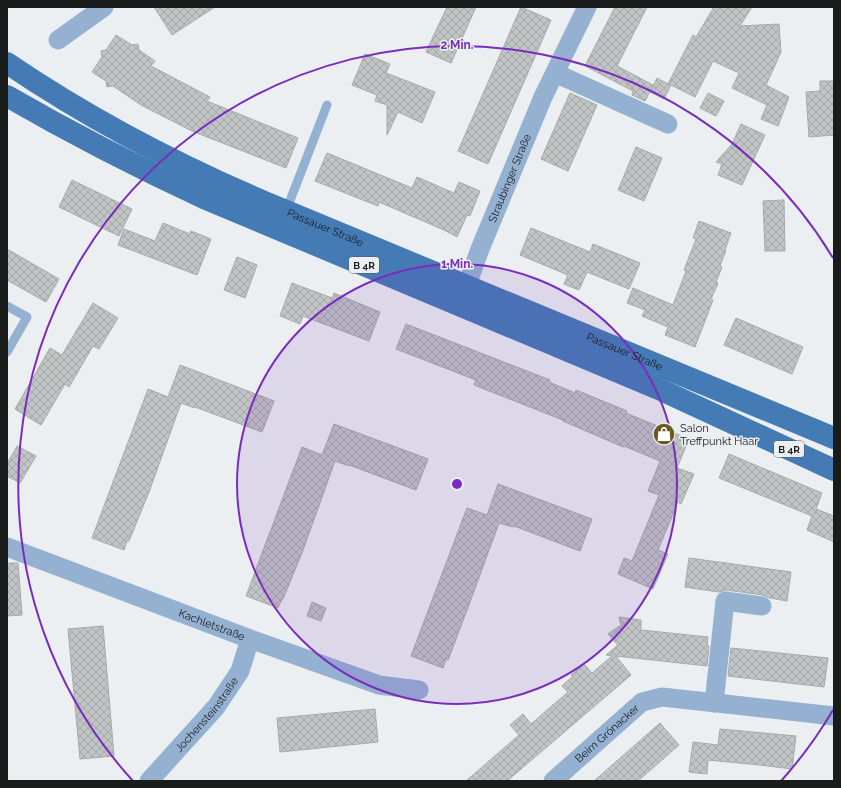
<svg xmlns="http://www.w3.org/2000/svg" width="841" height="788" font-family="Raleway,sans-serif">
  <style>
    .building { fill: url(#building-cross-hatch); stroke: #a5a9a9 }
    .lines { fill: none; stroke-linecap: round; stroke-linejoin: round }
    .lane { stroke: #94b1d1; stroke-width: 9 }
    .street { stroke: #94b1d1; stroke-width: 19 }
    .primary { stroke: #447bb5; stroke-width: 22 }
    .ring { fill: none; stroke: #7b2cbf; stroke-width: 2 }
    .labels { text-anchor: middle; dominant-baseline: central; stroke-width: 3; stroke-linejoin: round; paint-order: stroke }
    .shield { fill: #ebeff1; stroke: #595b5c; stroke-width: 1 }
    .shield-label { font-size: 10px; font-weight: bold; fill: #1a1c1c }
    .street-label { font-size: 11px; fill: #1a1c1c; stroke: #ebeff1 }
    .poi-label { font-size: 11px; fill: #1a1c1c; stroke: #ebeff1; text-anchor: start }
    .centre { fill: #7b2cbf; stroke: #ebeff1; stroke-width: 2 }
    .ring-label { font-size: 12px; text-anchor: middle; font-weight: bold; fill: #7b2cbf; stroke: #ebeff1; stroke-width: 3; stroke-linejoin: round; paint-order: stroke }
  </style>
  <defs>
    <pattern id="building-cross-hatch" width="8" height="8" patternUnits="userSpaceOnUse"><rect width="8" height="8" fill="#c0c4c4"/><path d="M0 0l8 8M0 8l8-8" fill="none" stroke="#a4a8a8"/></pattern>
  </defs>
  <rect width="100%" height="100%" fill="#ebeff1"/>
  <g class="building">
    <path d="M154,7H215L172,35Z"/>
    <path d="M447,7H476L451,63L426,52Z"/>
    <path d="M521,7L551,20L488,164L458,151Z"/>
    <path d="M615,7H647L617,66L653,85L645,101L632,95L633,91L585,66Z"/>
    <path d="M714,7H752L740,26L779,24L781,52L766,85L789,97L778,126L761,119L767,105L732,88L739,73L713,61L695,97L671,85L664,99L650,92L657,78L668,84L693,35L696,37Z"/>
    <path d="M116,35L132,45L138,44L139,50L155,61L151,66L210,97L207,101L298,138L286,168L192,131L141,105L113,86L107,87L106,81L92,72L102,57L101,51L106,50Z"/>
    <path d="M365,54L390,64L386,73L435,92L422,123L398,112L387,135V105L375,101L377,95L352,85Z"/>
    <path d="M820,81H834V135L809,137L806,92L820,91Z"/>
    <path d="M570,93L597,105L568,171L541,159Z"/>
    <path d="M708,93L724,101L716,116L700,108Z"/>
    <path d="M741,124L765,135L742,185L718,175L722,164L716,162L732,144Z"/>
    <path d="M636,147L662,158L644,201L618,190Z"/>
    <path d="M327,153L412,188L417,177L454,193L459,182L480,191L470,216L467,215L457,237L444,230L379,202L378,206L315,181Z"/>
    <path d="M72,180L132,209L119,236L59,207Z"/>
    <path d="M784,200L785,251H765L763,201Z"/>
    <path d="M699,221L731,233L725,250H726L720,266L722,267L716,282L718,283L711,299L713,300L695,347L665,335L668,327L642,316L645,310L627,303L633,288L673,305L686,271L684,270L696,239L693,238Z"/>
    <path d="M163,223L190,234L191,231L211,239L197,275L118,245L124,229L155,241Z"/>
    <path d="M531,228L590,252L593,244L640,263L629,289L587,272L579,290L564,284L568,275L520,255Z"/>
    <path d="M7,249L59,279L46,302L7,280Z"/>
    <path d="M237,257L257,265L245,298L224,290Z"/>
    <path d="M292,283L332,298L334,293L380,312L369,341L303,316L300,324L280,316Z"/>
    <path d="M93,303L118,318L99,349L93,346L69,387L65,384L41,425L15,409L50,348L62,355Z"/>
    <path d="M736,318L803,347L792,374L724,345Z"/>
    <path d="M406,324L550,380L549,382L575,393L576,390L627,411L626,413L689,439L677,468L694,474L681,504L678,502L658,550L668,554L653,589L618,574L624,558L632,561L659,495L648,491L660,461L624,446L623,447L563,421V420L474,385L476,380L396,349Z"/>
    <path d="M180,365L274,401L262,432L195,407V408L181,403L149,492L129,541H127L124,550L92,538L148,389L168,397Z"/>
    <path d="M334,424L428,459L416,490L349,465V466L335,461L303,550L283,599H282L278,608L246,596L302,447L322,455Z"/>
    <path d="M17,446L36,456L20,483L7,476V464Z"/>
    <path d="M729,454L822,493L816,509L834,516V542L807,530L812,516L719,478Z"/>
    <path d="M498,484L592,519L580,551L514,526L513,527L499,523L467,610L448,660L446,659L443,668L411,656L467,508L487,515Z"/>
    <path d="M689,558L791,572L787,601L770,598L763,595L726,590L719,592L685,587Z"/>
    <path d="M7,563H18L22,615L7,616Z"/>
    <path d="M312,602L326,608L321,621L307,616Z"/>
    <path d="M619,617L641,620V630L708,637L707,645L709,646L707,666L616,656L631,675L507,781H466L519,735L510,725L523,714L531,724L568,692L562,686L573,676L571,675L584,664L592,673L612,656L606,655L618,645L608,634L621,625Z"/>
    <path d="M103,626L114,756L80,759L68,629Z"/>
    <path d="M731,648L828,658L824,687L728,676Z"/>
    <path d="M375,709L378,742L280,752L277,718Z"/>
    <path d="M660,723L679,745L638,781H594Z"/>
    <path d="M720,729L796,736L792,769L760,765L708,760L707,774L689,772L693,742L718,745Z"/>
  </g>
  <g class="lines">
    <g class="lane">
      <path d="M286,211L327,105"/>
      <path d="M7,306L27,317L7,352"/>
    </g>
    <g class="street">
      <path d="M58,40L104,7"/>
      <path d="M555,73L668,124"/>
      <path id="s1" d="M467,285L480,249L543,97L587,7"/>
      <path id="s2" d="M7,547L250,639L379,685L419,690"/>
      <path d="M714,703L725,601L762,606"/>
      <path id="s3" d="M149,781L216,707L240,671L250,639"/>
      <path id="s4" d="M553,781L642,702L662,697L834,716"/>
    </g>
    <g class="primary">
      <path id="s5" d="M7,63C94,122 189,171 286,211L834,438"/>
      <path d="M7,96C71,133 137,167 204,198L659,389L834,470"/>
    </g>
  </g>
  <circle cx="457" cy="484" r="220" fill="#7b2cbf" fill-opacity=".12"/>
  <g class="ring">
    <circle cx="457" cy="484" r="220"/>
    <path d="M833 710A439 439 0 0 1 781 781M133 781A439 439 0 1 1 833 258"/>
  </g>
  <defs>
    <g id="shop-disc" transform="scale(1.15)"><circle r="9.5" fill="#695b28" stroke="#ebeff1"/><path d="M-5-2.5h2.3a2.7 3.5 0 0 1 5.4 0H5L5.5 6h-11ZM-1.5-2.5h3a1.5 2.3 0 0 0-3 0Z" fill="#fff"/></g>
  </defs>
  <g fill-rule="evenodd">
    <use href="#shop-disc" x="664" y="434"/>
  </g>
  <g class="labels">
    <g class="shield">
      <rect x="349" y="257" width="30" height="16" rx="3"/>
      <rect x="774" y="441" width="30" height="16" rx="3"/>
    </g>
    <g class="shield-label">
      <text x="364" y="265">B 4R</text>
      <text x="789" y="449">B 4R</text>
    </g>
    <g class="street-label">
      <text stroke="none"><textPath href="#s1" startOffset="115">Straubinger Straße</textPath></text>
      <text stroke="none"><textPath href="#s5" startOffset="359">Passauer Straße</textPath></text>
      <text stroke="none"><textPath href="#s5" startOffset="683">Passauer Straße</textPath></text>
      <text stroke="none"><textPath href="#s2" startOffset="219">Kachletstraße</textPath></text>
      <text stroke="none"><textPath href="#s3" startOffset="88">Jochensteinstraße</textPath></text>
      <text stroke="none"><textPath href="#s4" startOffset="72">Beim Grönacker</textPath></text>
    </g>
    <g class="poi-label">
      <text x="680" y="428">Salon<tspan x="680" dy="13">Treffpunkt Haar</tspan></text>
    </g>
  </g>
  <circle cx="457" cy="484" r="6" class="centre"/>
  <g class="ring-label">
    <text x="457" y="49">2 Min.</text>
    <text x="457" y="268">1 Min.</text>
  </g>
  <rect width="841" height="788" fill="none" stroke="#1a1c1c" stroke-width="16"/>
</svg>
